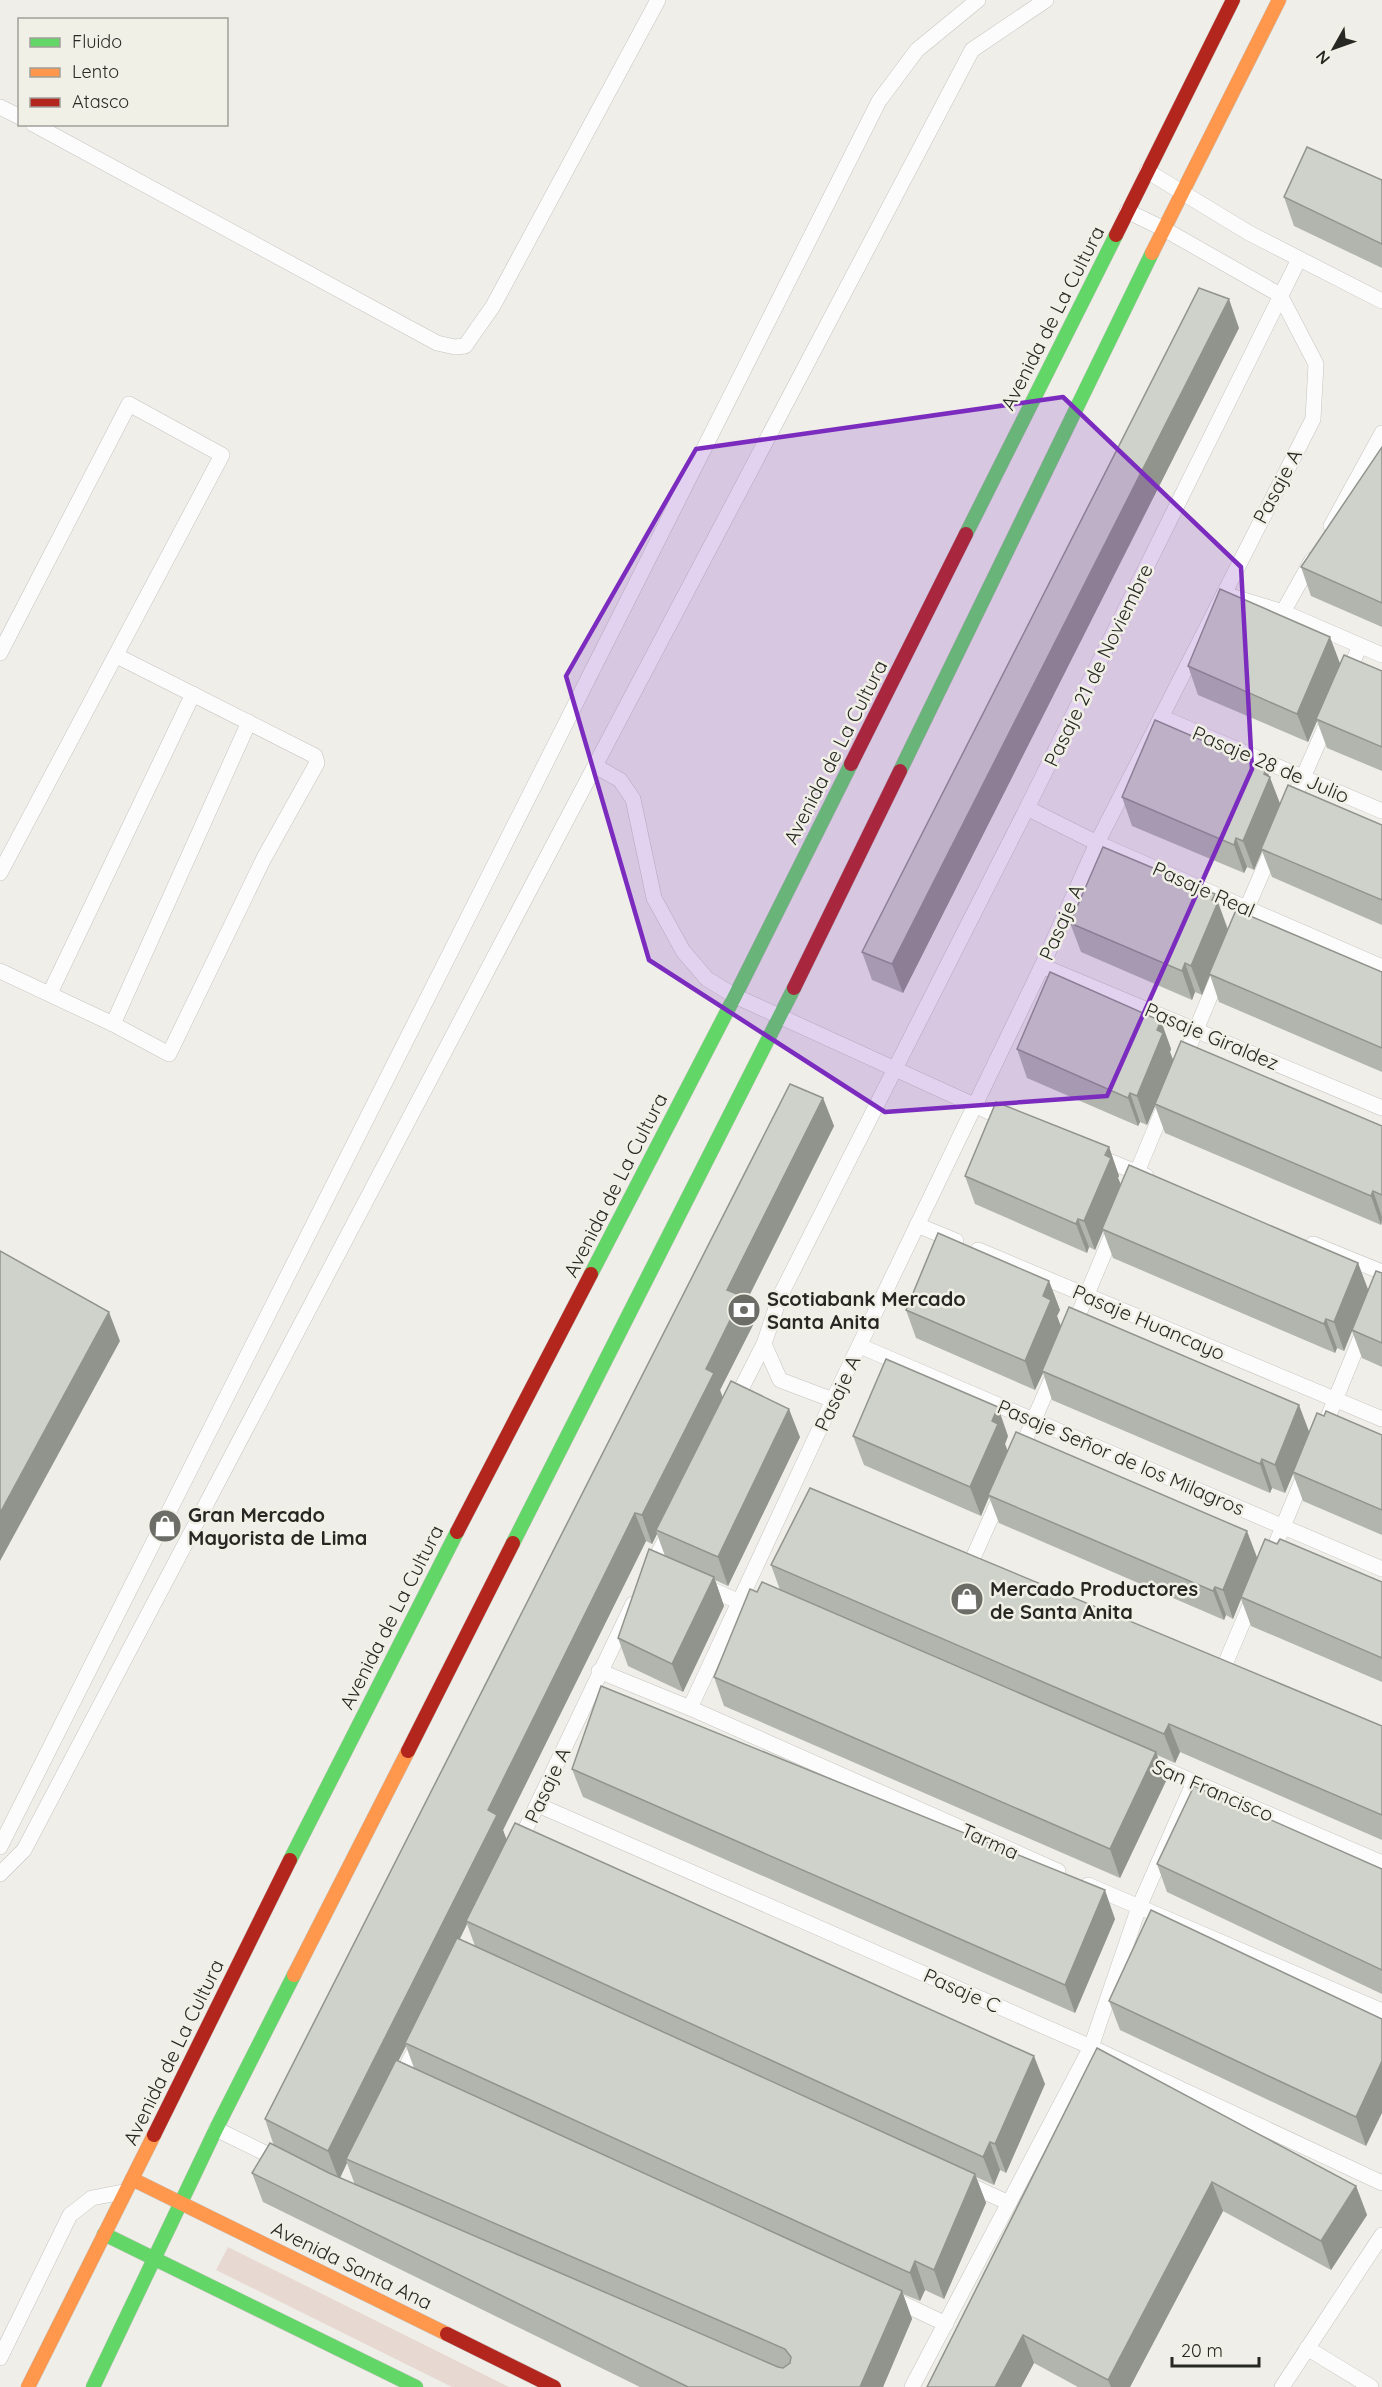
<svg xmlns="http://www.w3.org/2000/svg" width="1382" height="2387" font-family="Quicksand,sans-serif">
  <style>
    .green { fill: #e7d9d2 }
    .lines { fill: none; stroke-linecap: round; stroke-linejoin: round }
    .lane-casing { stroke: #c5c4c0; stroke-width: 16 }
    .fast-casing { stroke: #c5c4c0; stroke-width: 15 }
    .slow-casing { stroke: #c5c4c0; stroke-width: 15 }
    .jam-casing { stroke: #c5c4c0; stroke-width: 15 }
    .lane { stroke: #fdfcfc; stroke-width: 15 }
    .fast { stroke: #63d668; stroke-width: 14 }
    .slow { stroke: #ff974d; stroke-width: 14 }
    .jam { stroke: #b3261e; stroke-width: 14 }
    .wall { fill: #b2b5ae; fill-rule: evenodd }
    .shaded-wall { fill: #91938d }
    .building { fill: #cfd2ca; stroke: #91938d; stroke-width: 1.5 }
    .marked { fill: #7b2cbf; fill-opacity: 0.2; stroke: #7b2cbf; stroke-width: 4.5; stroke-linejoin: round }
    .labels { text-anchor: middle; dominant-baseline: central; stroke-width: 5; stroke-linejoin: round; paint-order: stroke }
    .street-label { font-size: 20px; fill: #272723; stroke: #f1f0e7 }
    .poi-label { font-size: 20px; font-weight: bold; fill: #272723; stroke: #f1f0e7; text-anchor: start }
  </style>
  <rect width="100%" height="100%" fill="#efeee9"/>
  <path class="green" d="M228,2247L509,2387H452L216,2270Z"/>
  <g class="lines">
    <g class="lane-casing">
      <g id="lane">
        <path d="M0,107L20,117"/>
        <path d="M33,124L437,343L455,347L465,346L493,306L658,0"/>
        <path d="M1147,171L1249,233L1382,301"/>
        <path d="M1331,526L1382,433"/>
        <path d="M1230,596L1283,612L1382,655"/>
        <path d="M1283,612L1312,560"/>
        <path d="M0,653L129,404L222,455L0,873"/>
        <path d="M1346,677L1360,646"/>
        <path d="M1161,717L1382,811"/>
        <path d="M595,766L620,780L633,799L654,898L683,951L707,979L735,996L1009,1121"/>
        <path d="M1290,807L1330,716"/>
        <path d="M1027,808L1097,843L1382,967"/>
        <path d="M1237,931L1274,845"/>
        <path d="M1042,966L1382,1108"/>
        <path d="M0,971L113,1024L169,1054L264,858L317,763L315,756L117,656"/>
        <path d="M50,993L193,694"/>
        <path d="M113,1024L249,722"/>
        <path d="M1183,1061L1221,970"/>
        <path d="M1096,1156L1146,1176"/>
        <path d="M1130,1189L1167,1100"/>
        <path d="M917,1225L956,1241"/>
        <path d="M1313,1244L1382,1272"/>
        <path d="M978,1250L1382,1419"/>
        <path d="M1072,1330L1116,1225"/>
        <path d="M764,1344L780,1380L833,1400"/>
        <path d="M860,1346L1382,1569"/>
        <path d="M734,1403L764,1344L780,1296L1027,808L1299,259"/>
        <path d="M1322,1432L1365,1327"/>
        <path d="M1019,1454L1056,1369"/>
        <path d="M973,1558L1002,1493"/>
        <path d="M1268,1563L1306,1471"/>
        <path d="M649,1571L671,1529"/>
        <path d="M701,1585L740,1602"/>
        <path d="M1226,1662L1254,1596"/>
        <path d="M599,1671L690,1708L1058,1871"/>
        <path d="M690,1708L833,1400L1042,966L1097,843L1313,419L1316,364L1280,295L1164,229L1127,211"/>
        <path d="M1143,1760L1382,1863"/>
        <path d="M538,1805L1091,2047L1382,2183"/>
        <path d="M518,1845L633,1604"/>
        <path d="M0,1847L879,101L917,50L978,0"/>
        <path d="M0,1874L24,1850L972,50L1046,0"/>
        <path d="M1088,1885L1382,2011"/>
        <path d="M398,2083L420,2040"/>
        <path d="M216,2129L283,2162"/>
        <path d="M963,2182L1009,2203"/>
        <path d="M891,2298L946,2324"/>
        <path d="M1307,2348L1371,2387"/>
        <path d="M0,2358L70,2215L92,2198L123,2192"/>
        <path d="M912,2387L1091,2047L1139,1907L1194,1782"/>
        <path d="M1282,2387L1382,2235"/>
      </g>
    </g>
    <g class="fast-casing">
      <g id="fast">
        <path d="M966,534L1116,235"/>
        <path d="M900,771L1152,253"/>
        <path d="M591,1274L735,996L851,764"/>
        <path d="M513,1543L794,988"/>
        <path d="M290,1860L457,1532"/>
        <path d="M104,2234L416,2387"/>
        <path d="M93,2387L216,2129L294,1975"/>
      </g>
    </g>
    <g class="slow-casing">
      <g id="slow">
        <path d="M1152,253L1279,0"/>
        <path d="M294,1975L408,1751"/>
        <path d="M132,2179L447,2334"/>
        <path d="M28,2387L154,2135"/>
      </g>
    </g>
    <g class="jam-casing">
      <g id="jam">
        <path d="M1116,235L1233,0"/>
        <path d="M851,764L966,534"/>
        <path d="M794,988L900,771"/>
        <path d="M457,1532L591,1274"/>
        <path d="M408,1751L513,1543"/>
        <path d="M154,2135L290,1860"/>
        <path d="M447,2334L554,2387"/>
      </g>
    </g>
    <use href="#lane" class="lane"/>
    <use href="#fast" class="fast"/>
    <use href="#slow" class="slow"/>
    <use href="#jam" class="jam"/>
  </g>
  <g class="wall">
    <path d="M1382,180V268L1294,226L1284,197Z"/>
    <path d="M1239,328L903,993L872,980L862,952Z"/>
    <path d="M1382,447V627L1311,596L1301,567Z"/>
    <path d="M1340,663L1382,671V771L1327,748L1317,721L1308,742L1198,695L1188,666Z"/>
    <path d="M1270,777L1280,804L1382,825V925L1272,877L1262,851L1254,870L1247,867L1244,873L1132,826L1122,797Z"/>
    <path d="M1215,894L1228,929L1382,972V1072L1219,1002L1210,975L1202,995L1195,992L1192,1000L1081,952L1070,923Z"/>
    <path d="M1161,1021L1171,1049L1170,1052L1173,1060L1382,1126V1223L1381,1225L1165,1133L1155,1106L1147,1125L1140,1122L1138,1126L1027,1078L1017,1049Z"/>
    <path d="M823,1098L834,1126L745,1304L753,1325L720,1390L723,1398L800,1437L728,1586L715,1580L724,1606L683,1692L628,1666L618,1638L665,1556L657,1534L652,1544L646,1541L503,1830L506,1840L1045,2084L1006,2173L1000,2170L994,2185L976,2177L986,2203L944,2299L925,2290L920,2301L903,2294L912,2319L883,2387H640L263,2202L252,2173L274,2146L265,2119ZM467,1924L475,1946L460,1939ZM406,2046L414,2068L398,2061ZM347,2163L355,2185L340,2178Z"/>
    <path d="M1109,1147L1119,1176L1118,1178L1121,1185L1358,1263L1368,1290L1382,1273V1367L1362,1358L1352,1331L1344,1351L1337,1348L1335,1353L1113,1258L1103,1231L1095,1250L1089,1247L1087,1253L975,1204L965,1176Z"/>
    <path d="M1049,1281L1060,1310L1057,1316L1061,1327L1309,1432L1324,1416L1382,1435V1535L1303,1501L1293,1474L1285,1493L1272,1488L1270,1493L1052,1400L1043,1373L1035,1390L916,1338L906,1310Z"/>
    <path d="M853,1436H1008L1005,1444L1008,1451L1257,1558L1277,1544L1382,1582V1682L1251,1626L1241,1599L1233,1619L1226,1615L1224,1620L999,1523L989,1497L981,1516L864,1465Z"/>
    <path d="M771,1565L1382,1726V1840L1180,1752L1175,1763L1157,1755L1166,1781L1120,1878L724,1706L714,1677L757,1592L780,1590Z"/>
    <path d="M572,1769L1115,1919L1075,2013L583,1797Z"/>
    <path d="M1157,1864L1382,1869V1994L1167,1892Z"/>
    <path d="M1109,2001L1382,2019L1366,2146L1120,2030Z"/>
    <path d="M1097,2048L1356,2186L1367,2215L1331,2270L1223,2211L1130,2387H1078L1034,2363L1021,2387H927Z"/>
  </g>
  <g class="shaded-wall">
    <path d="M1229,299L1239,328L903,993L892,964Z"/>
    <path d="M1330,637L1341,666L1316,719L1317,721L1308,742L1297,714Z"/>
    <path d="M1266,768L1281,806L1261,849L1262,851L1254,870L1243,841Z"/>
    <path d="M1236,838L1247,867L1244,873L1234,845Z"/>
    <path d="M1215,894L1228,931L1209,974L1210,975L1202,995L1191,966Z"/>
    <path d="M1185,963L1195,992L1192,1000L1182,971Z"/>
    <path d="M1161,1021L1171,1049L1170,1052L1174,1062L1155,1104V1106L1147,1125L1137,1096L1157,1030Z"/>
    <path d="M1130,1093L1140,1122L1138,1126L1128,1098Z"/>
    <path d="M823,1098L834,1126L745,1304L753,1325L720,1390L724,1401L656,1530L657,1534L652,1544L642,1515L706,1369L727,1290Z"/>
    <path d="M1109,1147L1119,1176L1118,1178L1122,1187L1102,1229L1103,1231L1095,1250L1084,1221Z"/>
    <path d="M1373,1191L1382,1217L1381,1225L1371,1196Z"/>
    <path d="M1078,1219L1089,1247L1087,1253L1076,1224Z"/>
    <path d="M1358,1263L1369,1292L1352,1330V1331L1344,1351L1334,1322Z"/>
    <path d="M1049,1281L1060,1310L1057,1316L1062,1329L1042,1371L1043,1373L1035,1390L1025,1361L1043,1296Z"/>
    <path d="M109,1312L120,1341L0,1561V1513Z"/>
    <path d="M1326,1319L1337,1348L1335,1353L1324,1324Z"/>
    <path d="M1299,1405L1310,1434L1293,1472V1474L1285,1493L1275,1465Z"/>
    <path d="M998,1407L1008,1436L1005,1444L1008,1453L988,1495L989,1497L981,1516L970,1487L992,1421Z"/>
    <path d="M789,1409L800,1437L728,1586L718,1557Z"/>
    <path d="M1262,1459L1272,1488L1270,1493L1260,1464Z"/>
    <path d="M635,1513L646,1541L503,1830L508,1843L466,1921L467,1924L407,2044L405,2043L406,2046L348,2160L346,2159L347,2163L339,2180L328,2151L488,1810Z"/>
    <path d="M1247,1531L1258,1560L1241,1597V1599L1233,1619L1223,1590Z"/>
    <path d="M714,1577L724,1606L683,1692L672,1664Z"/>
    <path d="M1215,1587L1226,1615L1224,1620L1213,1591Z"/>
    <path d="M1169,1724L1180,1752L1175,1763L1164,1734Z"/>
    <path d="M1156,1752L1166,1781L1120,1878L1110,1849Z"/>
    <path d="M1105,1890L1115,1919L1075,2013L1065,1985Z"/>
    <path d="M1034,2056L1045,2084L1006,2173L995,2144Z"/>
    <path d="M1382,2061V2113L1366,2146L1356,2117Z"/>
    <path d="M990,2142L1000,2170L994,2185L983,2157Z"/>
    <path d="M975,2174L986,2203L944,2299L934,2270Z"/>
    <path d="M1212,2182L1223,2211L1130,2387H1111L1108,2380Z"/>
    <path d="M1356,2186L1367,2215L1331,2270L1321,2241Z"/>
    <path d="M915,2261L925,2290L920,2301L910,2273Z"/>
    <path d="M902,2291L912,2319L883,2387H860Z"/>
    <path d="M1023,2335L1034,2363L1021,2387H995Z"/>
  </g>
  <g class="building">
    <path d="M1307,147L1382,180V244L1284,197Z"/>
    <path d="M1199,288L1229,299L892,964L862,952Z"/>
    <path d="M1382,447V603L1301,567Z"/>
    <path d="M1220,589L1330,637L1297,714L1188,666Z"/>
    <path d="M1344,655L1382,671V747L1316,719Z"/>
    <path d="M1155,720L1266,768L1264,774L1270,777L1243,841L1236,838L1234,845L1122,797Z"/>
    <path d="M1288,785L1382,825V900L1261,849Z"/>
    <path d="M1103,847L1215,894L1212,900L1218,902L1191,966L1185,963L1182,971L1070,923Z"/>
    <path d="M1236,910L1382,972V1048L1209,974Z"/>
    <path d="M1050,972L1161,1021L1157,1030L1163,1033L1137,1096L1130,1093L1128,1098L1017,1049Z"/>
    <path d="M1181,1041L1382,1126V1195L1373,1191L1371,1196L1155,1104Z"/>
    <path d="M790,1084L823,1098L727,1290L742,1296L706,1369L714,1373L642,1515L635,1513L488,1810L497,1815L328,2151L265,2119Z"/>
    <path d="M996,1102L1109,1147L1105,1155L1111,1158L1084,1221L1078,1219L1076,1224L965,1176Z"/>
    <path d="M1129,1165L1358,1263L1334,1322L1326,1319L1324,1324L1102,1229Z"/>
    <path d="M938,1233L1049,1281L1043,1296L1051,1300L1025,1361L906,1310Z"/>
    <path d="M0,1251L109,1312L0,1513Z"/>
    <path d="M1376,1271L1382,1273V1343L1352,1330Z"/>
    <path d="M1069,1307L1299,1405L1275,1465L1262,1459L1260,1464L1042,1371Z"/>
    <path d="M886,1359L998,1407L992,1421L998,1424L970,1487L853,1436Z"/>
    <path d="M731,1381L789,1409L718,1557L656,1530Z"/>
    <path d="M1326,1411L1382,1435V1510L1293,1472L1317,1413L1324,1416Z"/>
    <path d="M1016,1432L1247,1531L1223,1590L1215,1587L1213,1591L988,1495Z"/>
    <path d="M810,1488L1382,1726V1815L1169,1724L1164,1734L771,1565Z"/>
    <path d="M1265,1539L1277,1544L1280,1539L1382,1582V1658L1241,1597Z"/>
    <path d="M649,1549L714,1577L672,1664L618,1638Z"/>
    <path d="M762,1582L1156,1752L1110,1849L714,1677L750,1589L757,1592Z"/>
    <path d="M601,1686L1105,1890L1065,1985L572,1769Z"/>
    <path d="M1194,1786L1382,1869V1970L1157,1864Z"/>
    <path d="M515,1823L1034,2056L995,2144L990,2142L983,2157L466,1921Z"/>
    <path d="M1151,1910L1382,2019V2061L1356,2117L1109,2001Z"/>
    <path d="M457,1938L975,2174L934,2270L915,2261L910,2273L405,2043Z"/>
    <path d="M1097,2048L1356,2186L1321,2241L1212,2182L1108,2380L1023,2335L995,2387H927Z"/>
    <path d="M396,2060L902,2291L860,2387H688L252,2173L270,2143L329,2173L778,2367L783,2368L790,2363L791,2357L785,2349L346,2159Z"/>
  </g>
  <path class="marked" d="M1063,397L1241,567L1252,769L1107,1096L885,1112L649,960L566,676L696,449Z"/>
  <defs>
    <g id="bank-disc" transform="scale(1.725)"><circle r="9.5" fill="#6d6d68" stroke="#f1f0e7"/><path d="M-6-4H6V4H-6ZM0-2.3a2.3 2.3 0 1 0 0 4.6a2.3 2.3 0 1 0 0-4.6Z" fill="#fff"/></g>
    <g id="shop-disc" transform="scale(1.725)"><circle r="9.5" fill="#6d6d68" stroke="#f1f0e7"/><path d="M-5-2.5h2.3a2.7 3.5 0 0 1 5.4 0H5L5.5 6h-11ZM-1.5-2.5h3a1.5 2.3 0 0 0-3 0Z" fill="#fff"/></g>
  </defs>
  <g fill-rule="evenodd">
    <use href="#bank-disc" x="744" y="1310"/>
    <use href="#shop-disc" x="165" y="1526"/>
    <use href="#shop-disc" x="967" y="1599"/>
  </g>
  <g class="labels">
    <g class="street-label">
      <text transform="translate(1052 318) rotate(-63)">Avenida de La Cultura</text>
      <text transform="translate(1277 486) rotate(-62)">Pasaje A</text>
      <text transform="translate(1098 665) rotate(-64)">Pasaje 21 de Noviembre</text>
      <text transform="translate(835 752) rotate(-63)">Avenida de La Cultura</text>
      <text transform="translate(1271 764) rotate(23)">Pasaje 28 de Julio</text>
      <text transform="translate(1204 889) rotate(24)">Pasaje Real</text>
      <text transform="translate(1061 922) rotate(-66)">Pasaje A</text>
      <text transform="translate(1212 1036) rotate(23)">Pasaje Giraldez</text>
      <text transform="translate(615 1185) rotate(-63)">Avenida de La Cultura</text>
      <text transform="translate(1149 1322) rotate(23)">Pasaje Huancayo</text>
      <text transform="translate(837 1393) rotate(-65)">Pasaje A</text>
      <text transform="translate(1121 1457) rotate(23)">Pasaje Señor de los Milagros</text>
      <text transform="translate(391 1617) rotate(-63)">Avenida de La Cultura</text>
      <text transform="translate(547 1785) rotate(-65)">Pasaje A</text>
      <text transform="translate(1213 1790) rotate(23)">San Francisco</text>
      <text transform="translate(990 1841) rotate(24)">Tarma</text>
      <text transform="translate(962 1990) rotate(24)">Pasaje C</text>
      <text transform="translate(173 2052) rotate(-64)">Avenida de La Cultura</text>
      <text transform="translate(352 2265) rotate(26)">Avenida Santa Ana</text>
    </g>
    <g class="poi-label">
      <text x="767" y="1298">Scotiabank Mercado<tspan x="767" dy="23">Santa Anita</tspan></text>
      <text x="188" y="1514">Gran Mercado<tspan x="188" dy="23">Mayorista de Lima</tspan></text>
      <text x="990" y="1588">Mercado Productores<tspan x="990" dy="23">de Santa Anita</tspan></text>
    </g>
  </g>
  <rect x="18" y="18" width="210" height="108" fill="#f1f0e7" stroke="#a0a099" stroke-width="1.5"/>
  <rect x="30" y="38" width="30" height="9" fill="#63d668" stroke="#a0a099" stroke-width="1.5"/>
  <text x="72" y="48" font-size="18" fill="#272723">Fluido</text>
  <rect x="30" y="68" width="30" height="9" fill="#ff974d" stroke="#a0a099" stroke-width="1.5"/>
  <text x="72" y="78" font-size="18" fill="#272723">Lento</text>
  <rect x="30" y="98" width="30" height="9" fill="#b3261e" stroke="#a0a099" stroke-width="1.5"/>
  <text x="72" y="108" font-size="18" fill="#272723">Atasco</text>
  <g transform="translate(1334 48) rotate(230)" stroke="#f1f0e7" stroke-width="4.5" paint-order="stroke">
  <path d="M0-4.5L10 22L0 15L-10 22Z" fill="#272723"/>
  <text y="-9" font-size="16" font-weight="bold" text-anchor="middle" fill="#272723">N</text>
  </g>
  <path d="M1172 2357v9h87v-9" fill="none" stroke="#272723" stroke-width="3"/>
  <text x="1181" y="2357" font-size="18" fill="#272723" stroke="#f1f0e7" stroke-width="4.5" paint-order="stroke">20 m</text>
</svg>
